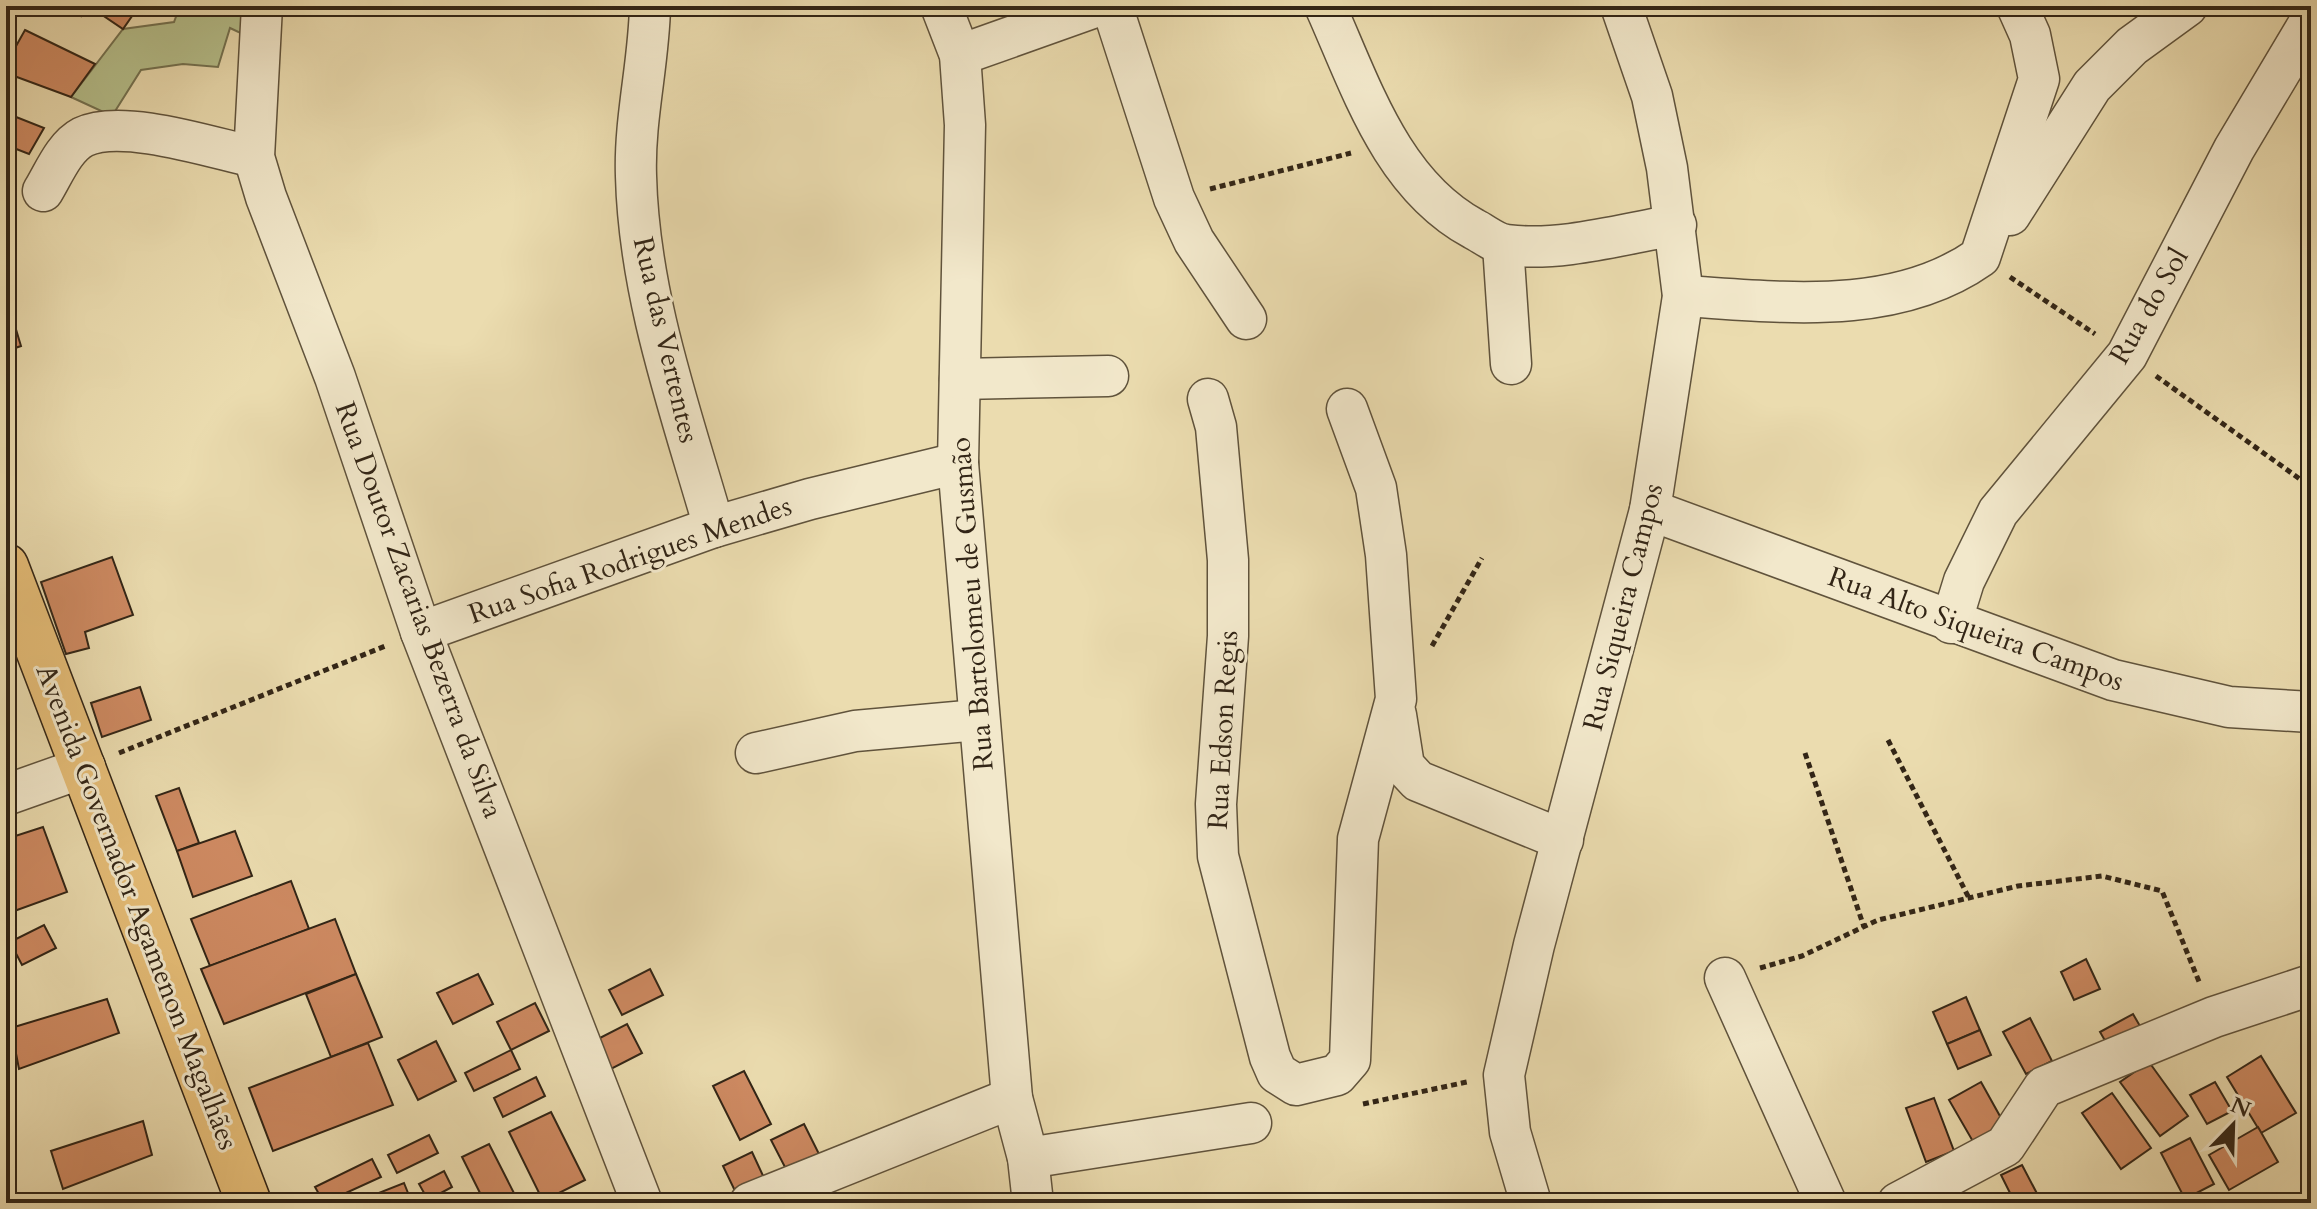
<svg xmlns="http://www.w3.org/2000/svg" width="2317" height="1209" font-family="Cardo,serif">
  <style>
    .green { fill: #b6c08c; stroke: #747251; stroke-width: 2 }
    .building { fill: #ce8a62; stroke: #322516; stroke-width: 2 }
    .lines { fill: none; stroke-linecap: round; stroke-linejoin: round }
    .minor-casing { stroke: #60533c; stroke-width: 43 }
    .major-casing { stroke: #322516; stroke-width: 47 }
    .path { stroke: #322516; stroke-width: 5; stroke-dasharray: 6 4; stroke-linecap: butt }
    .minor { stroke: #f2e8cb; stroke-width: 40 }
    .major { stroke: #e6be78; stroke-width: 44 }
    .labels { text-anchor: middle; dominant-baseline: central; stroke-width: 6; stroke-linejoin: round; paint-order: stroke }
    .street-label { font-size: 28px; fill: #322516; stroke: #f2e8cb }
  </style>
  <rect width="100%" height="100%" fill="#ebdcaf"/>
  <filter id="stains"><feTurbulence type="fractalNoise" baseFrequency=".0025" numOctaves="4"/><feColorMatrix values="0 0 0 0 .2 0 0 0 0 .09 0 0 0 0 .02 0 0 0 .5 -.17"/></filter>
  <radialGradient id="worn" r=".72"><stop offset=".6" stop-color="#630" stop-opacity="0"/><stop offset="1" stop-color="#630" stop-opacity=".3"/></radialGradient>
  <path class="green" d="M180,6H251L249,37L230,28L218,67L183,64L141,70L112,116L71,97L123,29L174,22Z"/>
  <g class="building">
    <path d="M63,6H85L81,16Z"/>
    <path d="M89,6H139L123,29Z"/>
    <path d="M25,30L95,64L71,97L6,73V64Z"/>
    <path d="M6,113L44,128L29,154L6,145Z"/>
    <path d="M6,296L21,346L6,351Z"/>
    <path d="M112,557L133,615L85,632L89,648L66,654L41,582Z"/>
    <path d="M140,687L151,720L102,737L91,703Z"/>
    <path d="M179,788L199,843L177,851L156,796Z"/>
    <path d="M43,827L67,892L6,914V839Z"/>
    <path d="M235,831L252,876L193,897L177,851Z"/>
    <path d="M291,881L309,929L210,966L191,919Z"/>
    <path d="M335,919L356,974L224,1024L201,969Z"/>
    <path d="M44,925L56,948L22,965L10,942Z"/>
    <path d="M2086,959L2100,989L2074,1000L2061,972Z"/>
    <path d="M650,969L663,995L622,1015L609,990Z"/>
    <path d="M356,974L382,1037L331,1057L306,994Z"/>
    <path d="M478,974L493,1004L453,1024L437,993Z"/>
    <path d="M1966,997L1980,1030L1947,1044L1933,1012Z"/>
    <path d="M107,999L119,1033L19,1069L11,1028Z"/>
    <path d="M535,1003L549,1031L511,1050L497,1022Z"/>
    <path d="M2133,1014L2144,1033L2111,1051L2100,1032Z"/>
    <path d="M2030,1018L2052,1061L2026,1074L2003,1032Z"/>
    <path d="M627,1024L642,1053L607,1071L592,1042Z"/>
    <path d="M1980,1030L1991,1055L1958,1069L1947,1044Z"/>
    <path d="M436,1041L456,1081L418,1100L398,1060Z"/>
    <path d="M368,1043L393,1105L273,1151L249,1088Z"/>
    <path d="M511,1050L520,1069L474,1091L465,1073Z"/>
    <path d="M2261,1056L2296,1113L2261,1133L2227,1077Z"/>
    <path d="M2149,1062L2188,1116L2160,1136L2120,1082Z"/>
    <path d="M744,1071L771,1124L740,1140L713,1086Z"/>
    <path d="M536,1077L545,1096L503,1117L494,1098Z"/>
    <path d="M1981,1082L2006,1127L1975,1145L1949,1100Z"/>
    <path d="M2215,1082L2232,1111L2207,1124L2190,1095Z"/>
    <path d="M2112,1093L2151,1148L2121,1169L2082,1113Z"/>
    <path d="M1934,1098L1954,1151L1926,1162L1906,1108Z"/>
    <path d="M551,1112L585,1180L543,1201L509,1132Z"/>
    <path d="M143,1121L152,1155L63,1189L51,1151Z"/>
    <path d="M804,1124L820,1156L788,1173L771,1140Z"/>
    <path d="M2258,1127L2278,1162L2229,1190L2209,1155Z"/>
    <path d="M429,1135L438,1153L397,1173L388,1155Z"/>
    <path d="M2190,1138L2214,1184L2185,1199L2161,1153Z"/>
    <path d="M489,1144L519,1203H485L462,1157Z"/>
    <path d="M752,1152L765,1180L736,1193L723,1166Z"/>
    <path d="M372,1159L381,1177L324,1203L315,1187Z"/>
    <path d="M2022,1165L2042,1203H2015L2001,1175Z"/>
    <path d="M444,1171L452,1187L428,1200L419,1184Z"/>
    <path d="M404,1183L412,1203H374L371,1196Z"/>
  </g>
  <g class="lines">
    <g class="minor-casing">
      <g id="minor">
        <path d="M262,6L254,157L266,197L335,377L421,632L642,1203"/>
        <path d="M650,6C649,63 634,119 636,176C639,297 681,412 714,527"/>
        <path d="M941,6L960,55L965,125L958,463L1012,1098L1028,1158L1033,1203"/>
        <path d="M1112,6L1174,198L1194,241L1246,319"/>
        <path d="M1325,6C1361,86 1391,184 1474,229C1484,234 1496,244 1507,245C1561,252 1622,234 1676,225"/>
        <path d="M960,55L1098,6"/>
        <path d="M43,191C54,173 64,147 83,137C122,118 213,148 254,157"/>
        <path d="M2010,215L2092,86L2132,46L2187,6"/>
        <path d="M1503,245L1511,364"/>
        <path d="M1683,296C1782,302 1895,317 1980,257L2039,79L2030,35L2017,6"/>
        <path d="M960,379L1108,376"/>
        <path d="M1208,399L1216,427L1228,560V636L1216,804L1218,856L1270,1057L1277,1073L1296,1085L1337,1075L1350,1060L1358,839L1396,699L1386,555L1376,488L1347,409"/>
        <path d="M1650,510L2113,680L2229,707L2311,712"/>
        <path d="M1951,623L1964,581L1998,512L2127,355L2234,149L2311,20"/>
        <path d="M421,632L714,527L810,499L958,463"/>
        <path d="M1396,715L1404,766L1418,781L1563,840"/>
        <path d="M756,753L855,731L978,720"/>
        <path d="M6,795L85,767"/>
        <path d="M1725,978L1826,1203"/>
        <path d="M1028,1158L1251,1123"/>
        <path d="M750,1203L1012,1098"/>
        <path d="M1531,1203L1510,1132L1504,1075L1534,945L1650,510L1683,296L1667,168L1652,96L1621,6"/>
        <path d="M1898,1203L2005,1146L2044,1087L2214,1017L2311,985"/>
      </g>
    </g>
    <g class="major-casing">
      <path id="major" d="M6,566L249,1203"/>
    </g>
    <g class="path">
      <path d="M1210,189L1351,153"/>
      <path d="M2010,277L2095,334"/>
      <path d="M2156,376L2311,487"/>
      <path d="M1432,646L1482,558"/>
      <path d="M1888,740L1969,898"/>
      <path d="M119,753L388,645"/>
      <path d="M1805,753L1864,927"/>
      <path d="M1760,968L1802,956L1878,920L2018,886L2102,876L2162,891L2200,984"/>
      <path d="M1363,1104L1467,1082"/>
    </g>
    <use href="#minor" class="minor"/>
    <use href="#major" class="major"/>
  </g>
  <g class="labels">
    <g class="street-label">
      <text transform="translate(2149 306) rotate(-60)">Rua do Sol</text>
      <text transform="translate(666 340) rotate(77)">Rua das Vertentes</text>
      <text transform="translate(630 560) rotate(-19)">Rua Sofia Rodrigues Mendes</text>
      <text transform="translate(972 604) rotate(-94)">Rua Bartolomeu de Gusmão</text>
      <text transform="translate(1623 607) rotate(-76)">Rua Siqueira Campos</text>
      <text transform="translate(419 610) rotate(70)">Rua Doutor Zacarias Bezerra da Silva</text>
      <text transform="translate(1976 629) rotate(20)">Rua Alto Siqueira Campos</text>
      <text transform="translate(1223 730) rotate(-87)">Rua Edson Regis</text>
      <text transform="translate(137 907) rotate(69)">Avenida Governador Agamenon Magalhães</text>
    </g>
  </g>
  <rect width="2317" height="1209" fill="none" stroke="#ebdcaf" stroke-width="32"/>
  <rect x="8" y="8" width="2301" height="1193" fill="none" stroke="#322516" stroke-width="4"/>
  <rect x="16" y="16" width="2285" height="1177" fill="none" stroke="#322516" stroke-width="2"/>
  <g transform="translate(2233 1125) rotate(23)" stroke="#f2e8cb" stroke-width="6" paint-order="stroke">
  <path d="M0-6L14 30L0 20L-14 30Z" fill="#322516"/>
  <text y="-12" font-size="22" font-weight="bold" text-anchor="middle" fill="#322516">N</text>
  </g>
  <rect width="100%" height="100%" filter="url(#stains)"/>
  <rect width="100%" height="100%" fill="url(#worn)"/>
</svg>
